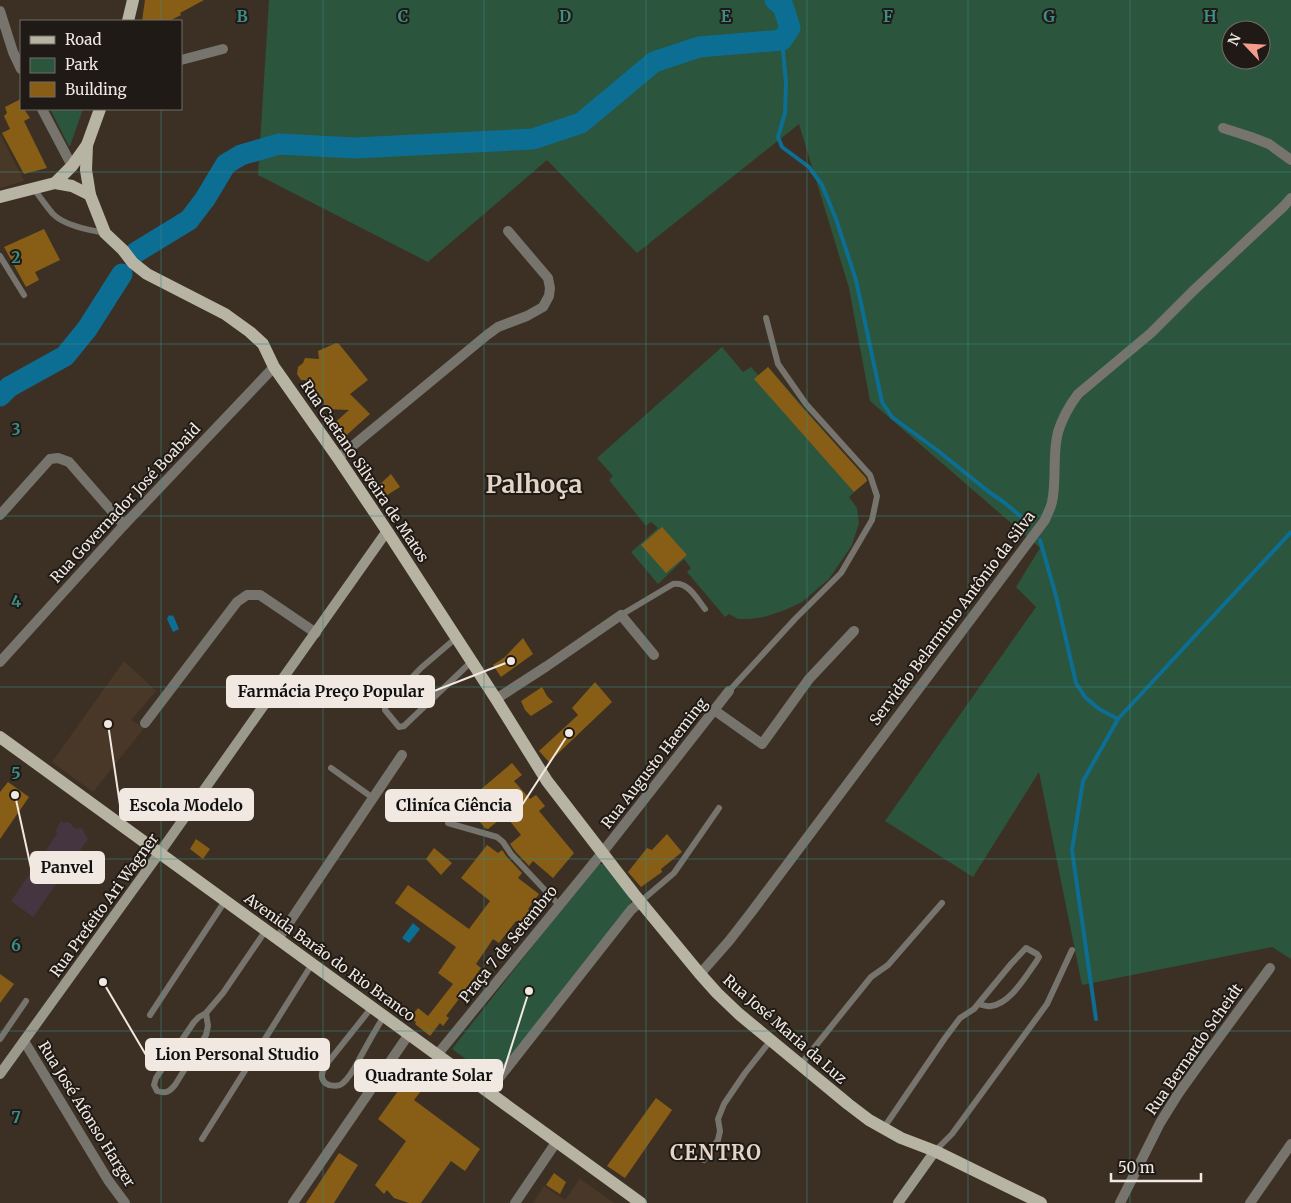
<svg xmlns="http://www.w3.org/2000/svg" width="1291" height="1203" font-family="Merriweather,serif">
  <style>
    .built { fill: #493828 }
    .medical { fill: #453541 }
    .green { fill: #2b553d; fill-rule: evenodd }
    .water { fill: #0d6e94 }
    .lines { fill: none; stroke-linecap: round; stroke-linejoin: round }
    .stream { stroke: #0d6e94; stroke-width: 4 }
    .river { stroke: #0d6e94; stroke-width: 21 }
    .building { fill: #885e16 }
    .lane { stroke: #76746c; stroke-width: 6 }
    .street { stroke: #76746c; stroke-width: 10 }
    .secondary { stroke: #9b988c; stroke-width: 10 }
    .primary { stroke: #b8b4a4; stroke-width: 12 }
    .grid { fill: none; stroke: #3c8d85; stroke-width: 1; stroke-opacity: 0.55 }
    .labels { text-anchor: middle; dominant-baseline: central; stroke-width: 4; stroke-linejoin: round; paint-order: stroke }
    .street-label { font-size: 15px; fill: #f0e8e1; stroke: #1f1a15 }
    .district-label { font-size: 20px; font-weight: bold; letter-spacing: 1px; fill: #e3d4c5; stroke: #1f1a15 }
    .town-label { font-size: 25px; font-weight: bold; fill: #e3d4c5; stroke: #1f1a15 }
    .grid-label { font-size: 16px; text-anchor: middle; font-weight: bold; fill: #3c8d85; stroke: #1f1a15; stroke-width: 4; stroke-linejoin: round; paint-order: stroke }
    .leader { fill: none; stroke: #f0e8e1; stroke-width: 2 }
    .callout-dot { fill: #f0e8e1; stroke: #1f1a15; stroke-width: 2 }
    .callout { fill: #f0e8e1; stroke: #f0e8e1; stroke-width: 2 }
    .callout-label { font-size: 16px; text-anchor: middle; font-weight: bold; fill: #111 }
  </style>
  <rect width="100%" height="100%" fill="#3c3025"/>
  <g class="built">
    <path d="M0,134L24,181L0,188Z"/>
    <path d="M124,661L156,691L131,720L144,728L93,792L52,762Z"/>
    <path d="M580,1179L614,1203H533L544,1186L565,1200Z"/>
  </g>
  <path class="medical" d="M61,821L64,823L69,822L75,829L82,828L88,839L33,917L11,901L57,834L56,830Z"/>
  <g class="green">
    <path d="M269,0H1291V959L1272,947L1082,985L1039,772L973,877L885,821L1036,607L1016,587L1040,548L870,401L849,288L799,124L637,253L547,160L428,262L258,175ZM1231,30H1261V60H1231Z"/>
    <path d="M50,109H83L70,146H69Z"/>
    <path d="M722,347L743,372L751,367L758,375L768,367L867,480L849,497L857,508L859,523L852,545L829,579L802,602L785,610L764,617L750,619H738L729,614L725,617L687,572L691,568L684,559L658,584L631,552L658,528L651,522L646,526L609,480L613,476L597,458Z"/>
    <path d="M597,864H604L632,898L630,906L493,1079L452,1049Z"/>
  </g>
  <g class="water">
    <path d="M169,615L171,616L173,615L179,629L173,632L167,619Z"/>
    <path d="M413,923L420,929L409,943L402,938Z"/>
  </g>
  <g class="lines">
    <g class="stream">
      <path d="M782,40L786,83L785,113L778,137L782,147L809,167L822,185L836,219L856,280L882,402L892,417L937,450L989,492L1005,503L1024,519"/>
      <path d="M1040,540L1056,596L1076,683L1085,697L1099,709L1118,719"/>
      <path d="M1096,1019L1072,850L1083,781L1118,719L1291,532"/>
    </g>
    <g class="river">
      <path d="M135,253L189,220L205,199L226,164L241,155L279,144L355,148L533,139L581,123L654,62L699,47L782,40L790,28L783,6L775,0"/>
      <path d="M0,396L9,387L65,356L87,329L122,274"/>
    </g>
  </g>
  <g class="building">
    <path d="M145,0H204L180,13L181,15L169,21H142Z"/>
    <path d="M21,99V109H24L30,118L24,121L47,168L24,174L2,133L10,129L4,116L7,113L5,107Z"/>
    <path d="M44,229L60,260L35,272L39,280L26,287L4,247Z"/>
    <path d="M336,343L339,344L368,380L350,394L370,414L340,441L329,428L349,410L324,409V400L305,380H301L297,374L298,367L303,363L305,358L319,359L318,351Z"/>
    <path d="M768,367L802,407L866,478L867,481L854,492L754,379Z"/>
    <path d="M391,474L400,487L384,497L378,486Z"/>
    <path d="M662,527L687,555L666,573L641,545Z"/>
    <path d="M523,638L533,654L501,677L493,665L505,657Z"/>
    <path d="M595,682L612,702L549,762L539,751L578,715L572,708Z"/>
    <path d="M542,687L547,696L553,702L531,716L525,710L521,701Z"/>
    <path d="M512,763L522,775L514,781L530,799L536,795L545,806L539,811L574,853L553,878L533,861L529,866L515,851L510,844L521,835L505,815L488,829L485,828L474,815L461,806Z"/>
    <path d="M8,782L29,797L0,839V792Z"/>
    <path d="M667,834L682,852L661,869L662,872L641,887L628,872L647,848L652,850Z"/>
    <path d="M196,839L210,849L203,859L190,849Z"/>
    <path d="M487,845L498,853L502,850L507,857L522,873L518,878L539,894L528,909L535,915L525,928L516,921L499,943L493,939L476,964L481,968L462,994V995L446,1016L449,1018L443,1026L440,1023L430,1036L415,1024L416,1022L410,1018L418,1008L428,1016L453,984L438,973L456,947L395,903L408,885L469,929L490,901L461,878Z"/>
    <path d="M434,848L452,863L441,875L426,859Z"/>
    <path d="M0,974L14,984L0,1003Z"/>
    <path d="M415,1067L431,1078L414,1100L480,1149L465,1171L451,1161L421,1203H409L394,1198L387,1190L384,1194L375,1185L406,1141L378,1119Z"/>
    <path d="M656,1098L672,1110L625,1178L607,1166Z"/>
    <path d="M339,1153L358,1165L334,1203H306Z"/>
    <path d="M554,1173L566,1182L560,1194L546,1185Z"/>
  </g>
  <g class="lines">
    <g class="lane">
      <path d="M34,189C40,197 46,206 53,214C65,226 89,230 105,233"/>
      <path d="M0,256L24,295"/>
      <path d="M621,615L673,584C688,581 697,599 705,609"/>
      <path d="M456,638L421,668L387,703L385,707V710L399,727L404,726L472,661"/>
      <path d="M729,691L795,619L841,573L872,520L877,496L870,475L806,404L778,364L766,318"/>
      <path d="M331,768L373,798"/>
      <path d="M448,823L497,837L503,842L511,854L559,905"/>
      <path d="M640,902L674,873L719,808"/>
      <path d="M372,1007L325,1066C323,1070 320,1075 323,1080C326,1087 339,1087 343,1083C351,1076 356,1065 361,1056C368,1043 376,1029 384,1016"/>
      <path d="M206,1013L208,1026L206,1035L175,1085C169,1092 166,1094 157,1091L154,1085L156,1078L194,1022L199,1017L206,1013L223,993L266,930"/>
      <path d="M150,1015L225,901"/>
      <path d="M0,1039L26,1001"/>
      <path d="M801,1064L871,977L888,965L942,903"/>
      <path d="M883,1129L945,1038L960,1018L974,1009L1011,964L1026,948L1037,954L1039,957L1036,962C1025,977 1010,1004 991,1006C987,1007 983,1005 979,1004"/>
      <path d="M202,1139L312,964"/>
      <path d="M935,1151L952,1134L1047,1004L1072,950"/>
      <path d="M704,1160L718,1140L720,1131L718,1119L724,1104L745,1073L771,1040"/>
    </g>
    <g class="street">
      <path d="M0,11L13,52L21,69"/>
      <path d="M181,60L223,49"/>
      <path d="M42,109L72,166"/>
      <path d="M1223,128L1251,137L1269,144L1291,160"/>
      <path d="M338,458L487,335L498,327L527,316L543,307L549,296L550,288L548,278L508,231"/>
      <path d="M0,515L50,459L58,458L69,462L124,525"/>
      <path d="M0,662L124,525L274,367"/>
      <path d="M496,699L547,666L621,615L654,655"/>
      <path d="M714,710L762,744L809,679L854,631"/>
      <path d="M145,723L237,602L247,595H260L316,633"/>
      <path d="M278,939L402,755"/>
      <path d="M700,974L729,941L750,914L1045,520C1047,514 1051,508 1052,502C1057,479 1052,455 1058,432C1062,419 1069,406 1078,394L1151,333L1193,291L1284,206L1291,198"/>
      <path d="M24,1041L108,1180L125,1203"/>
      <path d="M437,1055L602,853L729,691"/>
      <path d="M488,1092L631,910L640,902"/>
      <path d="M293,1203L409,1034"/>
      <path d="M515,1203L557,1141"/>
      <path d="M1120,1203L1160,1123L1178,1094L1198,1066L1270,968"/>
      <path d="M1250,1203L1291,1144"/>
    </g>
    <g class="secondary">
      <path d="M0,1074L163,848L387,531"/>
      <path d="M898,1203L935,1151"/>
    </g>
    <g class="primary">
      <path d="M128,21L133,0"/>
      <path d="M87,145L86,170L90,195L105,233L123,250L133,263L147,274L225,314L250,332L263,344L274,367L338,458L387,531L496,699L547,781L634,894L700,974L717,993L739,1014L848,1104L869,1120L901,1138L935,1151L1041,1203"/>
      <path d="M55,183L72,166L87,145L100,109"/>
      <path d="M0,197L55,183L72,186L90,195"/>
      <path d="M0,737L641,1203"/>
    </g>
  </g>
  <path class="grid" d="M161,0V21M323,0V1203M484,0V1203M646,0V1203M807,0V1203M968,0V1203M1130,0V1203M161,109V1203M0,172H1291M0,344H1291M0,516H1291M0,687H1291M0,859H1291M0,1031H1291"/>
  <g class="labels">
    <g class="street-label">
      <text transform="translate(365 471) rotate(56)">Rua Caetano Silveira de Matos</text>
      <text transform="translate(125 503) rotate(-47)">Rua Governador José Boabaid</text>
      <text transform="translate(952 618) rotate(-53)">Servidão Belarmino Antônio da Silva</text>
      <text transform="translate(654 763) rotate(-52)">Rua Augusto Haeming</text>
      <text transform="translate(104 905) rotate(-54)">Rua Prefeito Ari Wagner</text>
      <text transform="translate(508 944) rotate(-51)">Praça 7 de Setembro</text>
      <text transform="translate(330 957) rotate(36)">Avenida Barão do Rio Branco</text>
      <text transform="translate(785 1029) rotate(41)">Rua José Maria da Luz</text>
      <text transform="translate(1194 1049) rotate(-55)">Rua Bernardo Scheidt</text>
      <text transform="translate(87 1114) rotate(58)">Rua José Afonso Harger</text>
    </g>
    <g class="district-label">
      <text x="716" y="1152">CENTRO</text>
    </g>
    <g class="town-label">
      <text x="534" y="484">Palhoça</text>
    </g>
  </g>
  <g class="grid-label">
    <text x="242" y="22">B</text>
    <text x="403" y="22">C</text>
    <text x="565" y="22">D</text>
    <text x="726" y="22">E</text>
    <text x="888" y="22">F</text>
    <text x="1049" y="22">G</text>
    <text x="1210" y="22">H</text>
    <text x="16" y="263">2</text>
    <text x="16" y="435">3</text>
    <text x="16" y="607">4</text>
    <text x="16" y="779">5</text>
    <text x="16" y="951">6</text>
    <text x="16" y="1123">7</text>
  </g>
  <path class="leader" d="M511 661L434 691M108 724L120 805M569 733L522 805M15 795L31 868M103 982L146 1055M529 991L502 1076"/>
  <g class="callout-dot">
    <circle cx="511" cy="661" r="5"/>
    <circle cx="108" cy="724" r="5"/>
    <circle cx="569" cy="733" r="5"/>
    <circle cx="15" cy="795" r="5"/>
    <circle cx="103" cy="982" r="5"/>
    <circle cx="529" cy="991" r="5"/>
  </g>
  <g class="callout">
    <rect x="227" y="676" width="207" height="31" rx="5"/>
    <rect x="120" y="789" width="133" height="31" rx="5"/>
    <rect x="386" y="790" width="136" height="31" rx="5"/>
    <rect x="31" y="852" width="73" height="31" rx="5"/>
    <rect x="146" y="1039" width="183" height="31" rx="5"/>
    <rect x="355" y="1060" width="147" height="31" rx="5"/>
  </g>
  <g class="callout-label">
    <text x="331" y="697">Farmácia Preço Popular</text>
    <text x="186" y="811">Escola Modelo</text>
    <text x="454" y="811">Cliníca Ciência</text>
    <text x="67" y="873">Panvel</text>
    <text x="237" y="1060">Lion Personal Studio</text>
    <text x="429" y="1081">Quadrante Solar</text>
  </g>
  <rect x="20" y="20" width="162" height="90" fill="#1f1a15" stroke="#736c67"/>
  <rect x="30" y="36" width="25" height="8" fill="#b8b4a4" stroke="#736c67"/>
  <text x="65" y="45" font-size="15" fill="#f0e8e1">Road</text>
  <rect x="30" y="58" width="25" height="15" fill="#2b553d" stroke="#736c67"/>
  <text x="65" y="70" font-size="15" fill="#f0e8e1">Park</text>
  <rect x="30" y="82" width="25" height="15" fill="#885e16" stroke="#736c67"/>
  <text x="65" y="95" font-size="15" fill="#f0e8e1">Building</text>
  <g transform="translate(1246 45) rotate(295)"><circle r="24" fill="#1f1a15" stroke="#736c67"/>
  <path d="M0-4L9 19L0 12L-9 19Z" fill="#f49d8d"/>
  <text y="-8" font-size="14" font-weight="bold" text-anchor="middle" fill="#f0e8e1">N</text>
  </g>
  <path d="M1111 1173v8h90v-8" fill="none" stroke="#f0e8e1" stroke-width="2.5"/>
  <text x="1118" y="1173" font-size="15" fill="#f0e8e1" stroke="#1f1a15" stroke-width="4" paint-order="stroke">50 m</text>
</svg>
